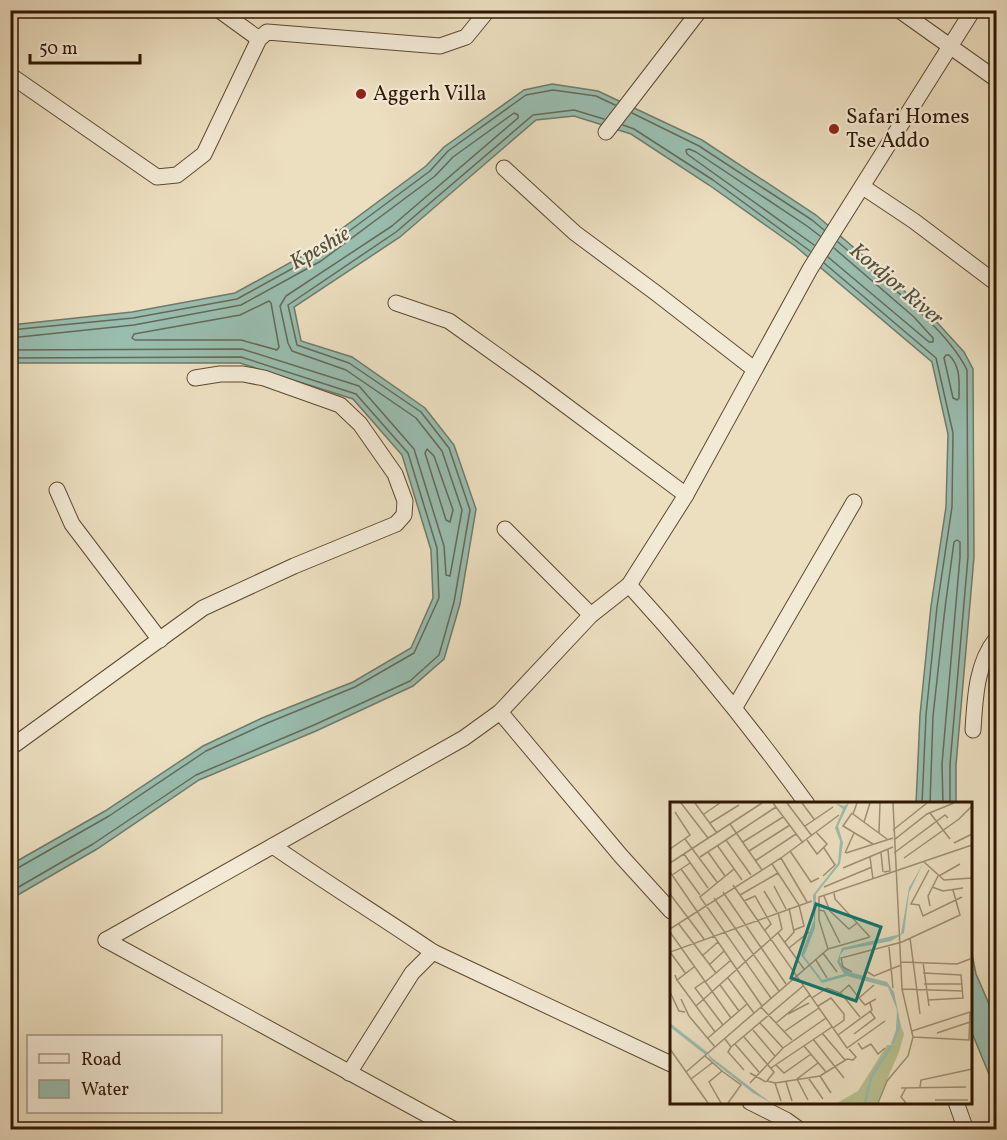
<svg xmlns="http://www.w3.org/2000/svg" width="1007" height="1140" font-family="Vollkorn,serif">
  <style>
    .water { fill: #99bdaf; stroke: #6e7b69; stroke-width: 1.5 }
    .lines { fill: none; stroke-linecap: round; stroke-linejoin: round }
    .shore { stroke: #646a58; stroke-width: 1.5 }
    .minor-casing { stroke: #5e4931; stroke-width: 17 }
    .minor { stroke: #f3ead6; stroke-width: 15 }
    .poi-dot { fill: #8f2418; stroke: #f3ead6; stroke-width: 2 }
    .labels { text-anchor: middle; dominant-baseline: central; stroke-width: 4.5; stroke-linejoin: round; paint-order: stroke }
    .poi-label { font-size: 21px; fill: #2e1701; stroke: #f3ead6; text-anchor: start }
    .water-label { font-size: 22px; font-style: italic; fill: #53513e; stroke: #f3ead6 }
    .inset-river { fill: none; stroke: #99bdaf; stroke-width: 3 }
    .inset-road { fill: none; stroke: #a08f74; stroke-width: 1.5 }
    .view { fill: #0f766e; fill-opacity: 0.15; stroke: #0f766e; stroke-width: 3 }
    .inset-edge { fill: none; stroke: #2e1701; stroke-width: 3 }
  </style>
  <rect width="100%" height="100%" fill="#ecdfc0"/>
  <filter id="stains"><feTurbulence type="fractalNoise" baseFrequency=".00333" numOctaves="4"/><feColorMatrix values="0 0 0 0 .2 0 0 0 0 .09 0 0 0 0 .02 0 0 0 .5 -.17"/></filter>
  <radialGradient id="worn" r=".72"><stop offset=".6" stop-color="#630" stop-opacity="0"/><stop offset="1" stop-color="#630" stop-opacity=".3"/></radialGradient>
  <g class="water">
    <path d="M552,84L598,91L702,140L816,215L924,308L964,352L973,369L974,557L956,765V804H916L920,715L931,606L946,507L948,434L932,362L795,246L709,185L631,134L574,116L536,120L400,237L294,307L301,341L352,357L425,408L454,445L476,509L460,604L444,659L413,686L316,731L199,780L97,849L11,899L10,865L105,811L203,746L262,718L353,682L411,648L433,598L431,550L402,455L353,399L240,363H11V325L132,312L235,293L313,250L426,166L444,147L524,90Z"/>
    <path d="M970,944L976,974L996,1020V1091L970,1028Z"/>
  </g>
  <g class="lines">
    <g class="shore">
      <path d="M632,113L699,146L812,220L824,230"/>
      <path d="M623,125L634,129L713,180L810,251"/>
      <path d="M838,242C876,275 946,326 967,370L968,557L950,764V804"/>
      <path d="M814,245L687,154L686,150L689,149L696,152L807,226L820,236"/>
      <path d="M828,257L929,342H933V338L914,317L834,248"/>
      <path d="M824,263L936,358L953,433L952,507L937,607L926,715L922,804"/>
      <path d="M269,301L271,303L279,347L277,350L241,340H135L132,338L134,334L240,315Z"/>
      <path d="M10,330L133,318L237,299L317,255L430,171L448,151L526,95L553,90L596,96L615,105"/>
      <path d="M10,338L134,325L241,305L321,261L435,176L453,157L514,113L518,115V118L392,226L286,296L280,306L288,343L292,351L346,370L416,418L442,451L462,510L450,576L446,575L444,546L414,449L359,386L242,349L10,350"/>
      <path d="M946,355H949C961,367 959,381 959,398L957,400L953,398L944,358Z"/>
      <path d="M10,358L241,357L356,394L408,453L437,548L439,598L414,653L355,687L265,724L206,751L109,816L16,869L10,870"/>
      <path d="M427,449L434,456L453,510L450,522L446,520L425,453Z"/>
      <path d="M930,804L933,716L945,608L954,542L957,540L960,542V557L942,764L943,804"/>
      <path d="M10,892L93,844L196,775L314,725L410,681L439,655L454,602L470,510L449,448L421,412L349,363L297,345L288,305L396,232L533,115L574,110L604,119"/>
    </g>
    <g class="minor-casing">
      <g id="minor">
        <path d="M219,10L259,39"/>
        <path d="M899,10L996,79"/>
        <path d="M10,75L157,177L177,175L204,154L259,39L267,32L440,46L466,37L488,10"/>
        <path d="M606,132L700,10"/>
        <path d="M504,168L575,233L656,293L754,369"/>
        <path d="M863,187L914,221L996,283"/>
        <path d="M396,303L449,321L533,381L686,495"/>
        <path d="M57,490L72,524L160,640"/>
        <path d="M505,529L591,615"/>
        <path d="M629,585C693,655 751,727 807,804"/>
        <path d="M735,707L854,502"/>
        <path d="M500,712L621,856L671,911"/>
        <path d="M973,730C975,699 976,664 996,639"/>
        <path d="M10,748L203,608L294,566L396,524L404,515L405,501L395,474L360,424L340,405L264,378L243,374H220L195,378"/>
        <path d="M273,846C325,882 380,916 433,952"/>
        <path d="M106,940L464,738L500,712L591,615L629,585L686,495L810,269L973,10"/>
        <path d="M106,940L455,1130"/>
        <path d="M349,1073L412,973L433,952L671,1064"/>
        <path d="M750,1102L786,1120L800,1130"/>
        <path d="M956,1102L966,1130"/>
      </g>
    </g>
    <use href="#minor" class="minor"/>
  </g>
  <g class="poi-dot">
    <circle cx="361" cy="94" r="6"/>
    <circle cx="834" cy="129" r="6"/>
  </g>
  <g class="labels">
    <g class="poi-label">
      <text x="373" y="94">Aggerh Villa</text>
      <text x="846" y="117">Safari Homes<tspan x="846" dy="24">Tse Addo</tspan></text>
    </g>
    <g class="water-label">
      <text transform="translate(320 249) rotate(-30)">Kpeshie</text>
      <text transform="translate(896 285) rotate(40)">Kordjor River</text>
    </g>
  </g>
  <g transform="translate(670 802)">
    <rect width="302" height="302" fill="#ecdfc0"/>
    <path d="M231,224L234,232L229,250L207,301H167L188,289L217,243H224Z" fill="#b9c191"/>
    <path d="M165,1L174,4L179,1L168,24L173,41L170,62L146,92L145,126L134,154L152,178L174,172L167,160L172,146L231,132L239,86L253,61L239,91L234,131L221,139L174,148L170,153V160L179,170L217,180L224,190L231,224L224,243L221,242L226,228L227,208L218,185L177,174L152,181L131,153L144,118L143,93L168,61L170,39L165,26L173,7ZM37,251L41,255L101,301L83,291L40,257Z" fill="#99bdaf"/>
    <path class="inset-river" d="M0,223L37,252M195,301L201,275L222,243"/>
    <path class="inset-road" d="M11,1L38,36M25,1L47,31M103,1L133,41M117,1L142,34M132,1L144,17M187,1L183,12L217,37M182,11L173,24L203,42M260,11L280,37M34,12L50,1M194,20L200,1M40,21L69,3M60,22L92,68M135,24L163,5M223,28L257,1M209,31L210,1M15,37L47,80M56,38L106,5M137,38L147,52L157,42L146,30M224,38L257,12L284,1M73,40L113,15M284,41L302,32M47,43L72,78M0,47L20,33L5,10M79,49L120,23M120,49L141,80L149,76M38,50L55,74M175,51L184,31M176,51L223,36M211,51L213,70M224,51L275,13L278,16M14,52L38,86M30,55L56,38L81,73M200,55L203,77M111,56L137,100M234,56L289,17L302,4M85,59L126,32M254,60L274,78L302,76M0,61L92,1M102,62L129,103L134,124L124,128M173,66L223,45M11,67L30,93M64,67L30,95L101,196M259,68L241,102L249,103L253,114L292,95M0,70L92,204M214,70L220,69L218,48M2,73L20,61M153,74L165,63L154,46M269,74L290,62M63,83L177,246L215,219M104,84L116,107M154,85L202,65M262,85L273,89L293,86M94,89L107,110M53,90L116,182M164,91L165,97L200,135M0,92L34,137M70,93L108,71M154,94L160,109L179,127L187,121M44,96L109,189M74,99L85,94L101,122L94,129M260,104L258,94L268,74M149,108L154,109L170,141M8,121L46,171L35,180M0,127L111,56L169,13M0,130L61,216M108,131L134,167M240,136L250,212M115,140L124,130L119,106M219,145L223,186M119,146L139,130M158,147L149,118V95L302,43M153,151L167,170M32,154L48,140M146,158L157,176M231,160L287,162L300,157M253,160L259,204M39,163L54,149M196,169L204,174L231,163M182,170L173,165L171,156L232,140L290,113L283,88M46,171L61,158M253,171L291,173L293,196L258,198M16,172L0,150L142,99M5,173L7,178L24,165M58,176L84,211M7,178L45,230M35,179L25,186L53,223M254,182H292M50,183L69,209M232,187L293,189M0,190L9,209L15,210M170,190L190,215M142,196L157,186L170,191L179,183L189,196L204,183M189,196L195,203L206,197M11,197L19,214L45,245M26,204L112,127L108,110M148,204L161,196L174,212V218L163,226M91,205L122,238M118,212L139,201M90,221L113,246M106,221L140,193M83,228L105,254M115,229L149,206M242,229L300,210L299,238L243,235M152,231L175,258M267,231L300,220M184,232L205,216L200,209M168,233L202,208L200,201M74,235L104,270L97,279L105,281L150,274L177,257L183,258L186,255L179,247M38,236L77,202M55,237L61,245L133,184M143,237L174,276M188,241L192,247L201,242L208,252L215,246M65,242L89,270M134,244L156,270M61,245L58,250L74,268M0,247L38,301M35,254L52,269L39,280L51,301M106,263L114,271L141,252M101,266L162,225M52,269L71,283L58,301M16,270L158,147L200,135M80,271L96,280M150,274L161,291M21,277L42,261M139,277L153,297M116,280L122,299M80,281L113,246L156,216M105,281L111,299M250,285L251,278L302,267M231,286L296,285M236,286L231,295L236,301M138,298L127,277L148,261M265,298H298M208,301L217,279L238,254L243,235L232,187L223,1"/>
    <path class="view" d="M146,102L211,125L186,199L121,176Z"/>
    <rect width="302" height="302" class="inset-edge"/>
  </g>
  <rect width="1007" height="1140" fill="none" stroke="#ecdfc0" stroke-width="36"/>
  <rect x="12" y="12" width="983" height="1116" fill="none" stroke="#2e1701" stroke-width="3"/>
  <rect x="18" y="18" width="971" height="1104" fill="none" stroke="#2e1701" stroke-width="1.5"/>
  <rect x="27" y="1035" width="195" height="78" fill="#f3ead6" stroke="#a49681" stroke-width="1.5"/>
  <rect x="39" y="1054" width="30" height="9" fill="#f3ead6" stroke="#a49681" stroke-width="1.5"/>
  <text x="81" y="1065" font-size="18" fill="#2e1701">Road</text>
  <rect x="39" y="1080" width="30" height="18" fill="#99bdaf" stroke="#a49681" stroke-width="1.5"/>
  <text x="81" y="1095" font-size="18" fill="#2e1701">Water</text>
  <path d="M30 54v9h110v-9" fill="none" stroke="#2e1701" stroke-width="3"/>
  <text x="39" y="54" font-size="18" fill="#2e1701" stroke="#f3ead6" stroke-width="4.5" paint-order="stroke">50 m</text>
  <rect width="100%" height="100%" filter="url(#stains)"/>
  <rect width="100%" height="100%" fill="url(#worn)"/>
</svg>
